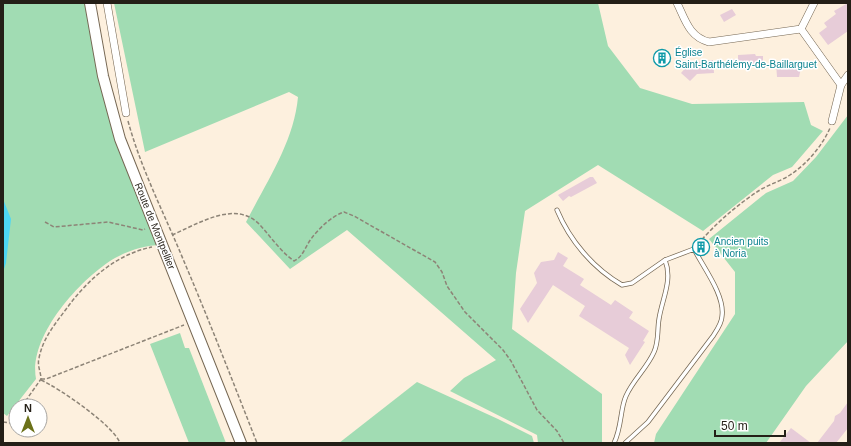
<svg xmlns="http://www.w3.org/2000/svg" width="851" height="446" font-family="Helvetica,sans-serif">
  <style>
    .green { fill: #a1dcb3 }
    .water { fill: #4dd6f4 }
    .building { fill: #e7ccd8 }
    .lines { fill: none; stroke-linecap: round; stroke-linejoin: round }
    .service-casing { stroke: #756753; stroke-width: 5 }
    .minor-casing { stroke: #756753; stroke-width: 8 }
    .secondary-casing { stroke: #756753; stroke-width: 12 }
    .path { stroke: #8d8477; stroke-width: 1.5; stroke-dasharray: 4 2; stroke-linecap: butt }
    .service { stroke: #fff; stroke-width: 3.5 }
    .minor { stroke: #fff; stroke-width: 7 }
    .secondary { stroke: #fff; stroke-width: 10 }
    .labels { text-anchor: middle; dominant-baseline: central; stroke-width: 3; stroke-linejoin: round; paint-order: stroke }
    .culture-label { font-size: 10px; fill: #0d838f; stroke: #fff; text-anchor: start }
    .street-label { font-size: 10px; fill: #241f17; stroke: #fff }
  </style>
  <rect width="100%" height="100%" fill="#fdf0de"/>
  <g class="green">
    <path d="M3,3H90L103,76L162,245C145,245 130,250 115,258C81,278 28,336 36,379L7,416L3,413Z"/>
    <path d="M114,3H598L608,46L640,88L692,104L804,102L811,125L823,131L792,167L773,175L703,231L598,165L525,211L516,273L512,329L602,394V443H538L537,435L450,391L464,378L496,360L347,230L290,269L246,222C266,183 294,142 298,97L289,92L145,152Z"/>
    <path d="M848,115V341L806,386L766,443H654L656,434L735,314V272L709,239L766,193L793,181L816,157Z"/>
    <path d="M180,333L185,348H189L226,443H189L150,344Z"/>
    <path d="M417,382L498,419L532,436L534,443H339Z"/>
  </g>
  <path class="water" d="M3,199L11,219L6,263L3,272Z"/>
  <g class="building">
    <path d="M848,3V31L828,45L819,33L827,27L824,23L836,14L834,11Z"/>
    <path d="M732,9L736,15L724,22L720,15Z"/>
    <path d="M755,54L756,56H763V66L730,69V60L738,59V55Z"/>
    <path d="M713,60L714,73L697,74L690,81L681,73L690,63Z"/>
    <path d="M801,61V68L799,77H777L776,63Z"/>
    <path d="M590,177H593L597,183L571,197L569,196L563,201L558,195Z"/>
    <path d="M558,252L568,258L563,266L584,279L580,285L611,305L615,300L633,312L629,318L649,331L643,341L645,342L630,365L625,355L629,348L579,316L585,306L553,285L528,323L520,309L537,283L534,273L541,262L554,260Z"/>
    <path d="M848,402V428L836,443H817L834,421L835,416L840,413Z"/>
    <path d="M791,428L811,443H779Z"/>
  </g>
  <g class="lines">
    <g class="service-casing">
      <g id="service">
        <path d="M557,210C570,241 593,268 622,285L632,283L665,260"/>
        <path d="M614,443C622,427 620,409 626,396C633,380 647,368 654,352C659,341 657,331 659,319C662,299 673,280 665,260L694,249C703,267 725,295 722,316C722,323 717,330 713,336L648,422L625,443"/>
      </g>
    </g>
    <g class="minor-casing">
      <g id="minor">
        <path d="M107,3L126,113"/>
        <path d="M677,3C685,19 689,37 709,42L801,29L814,3"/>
        <path d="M801,29L841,85"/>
        <path d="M832,121L841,85L848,75"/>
      </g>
    </g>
    <g class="secondary-casing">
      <path id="secondary" d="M90,3L103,76L120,139L241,443"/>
    </g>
    <g class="path">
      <path d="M128,121C141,169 164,213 183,259C209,320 233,382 257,443"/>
      <path d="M45,222L54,227L108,222L143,230L145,229"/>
      <path d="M172,235C198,224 236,199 260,225C271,237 280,251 294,261C303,257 305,247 311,239C319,228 332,216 344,212L354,216L435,262L442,272L447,286L465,312L503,350L511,361L537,410L557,431L564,443"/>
      <path d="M698,244C715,224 738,204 760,190C770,184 781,181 790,175C807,164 822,146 830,128"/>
      <path d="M41,379H46L184,325"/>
      <path d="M41,380C59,388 113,425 120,443"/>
      <path d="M22,406L41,379C41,372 37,366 39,358C43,338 55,324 67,308C88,279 117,254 152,247"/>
      <path d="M3,422L10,423L16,415"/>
    </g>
    <use href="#service" class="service"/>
    <use href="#minor" class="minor"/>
    <use href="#secondary" class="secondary"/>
  </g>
  <defs>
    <g id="building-ring" transform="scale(0.9)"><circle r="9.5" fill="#fff" stroke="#0f9aa8" stroke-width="1.5"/><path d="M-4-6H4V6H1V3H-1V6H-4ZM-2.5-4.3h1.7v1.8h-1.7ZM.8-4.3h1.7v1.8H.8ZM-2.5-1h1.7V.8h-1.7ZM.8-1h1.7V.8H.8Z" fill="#0f9aa8"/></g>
  </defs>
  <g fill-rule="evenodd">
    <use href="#building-ring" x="662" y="58"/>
    <use href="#building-ring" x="701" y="247"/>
  </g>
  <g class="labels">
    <g class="culture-label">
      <text x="675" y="52">Église<tspan x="675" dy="12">Saint-Barthélémy-de-Baillarguet</tspan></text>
      <text x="714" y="241">Ancien puits<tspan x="714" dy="12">à Noria</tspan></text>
    </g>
    <g class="street-label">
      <text transform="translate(155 226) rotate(68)">Route de Montpellier</text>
    </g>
  </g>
  <rect width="851" height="446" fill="none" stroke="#241f17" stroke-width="8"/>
  <g transform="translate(28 418)"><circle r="19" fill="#ffffff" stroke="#a7a5a2"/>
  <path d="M0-3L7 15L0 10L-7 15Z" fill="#6b7119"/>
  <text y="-6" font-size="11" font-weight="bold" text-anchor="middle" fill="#241f17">N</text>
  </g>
  <path d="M715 430v6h70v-6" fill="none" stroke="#241f17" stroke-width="2"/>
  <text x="721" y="430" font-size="12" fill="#241f17" stroke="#ffffff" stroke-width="3" paint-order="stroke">50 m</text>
</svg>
